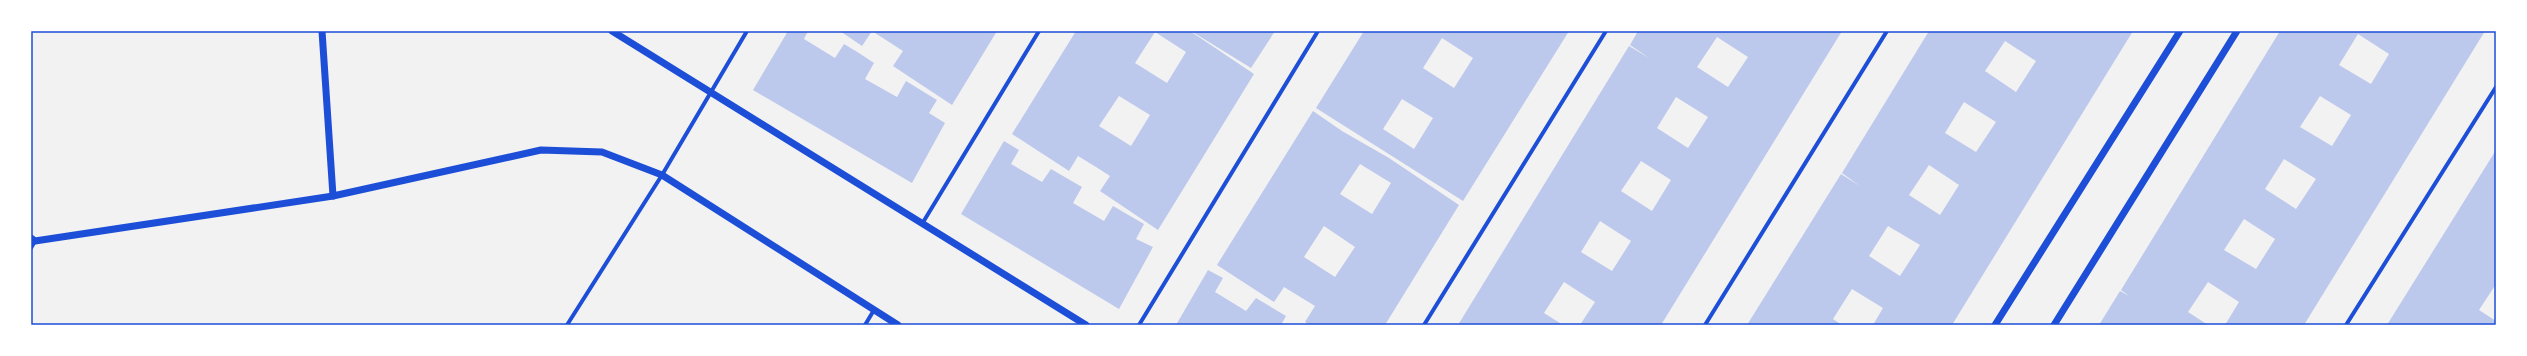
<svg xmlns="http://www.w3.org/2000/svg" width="2527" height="356" font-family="Lato,sans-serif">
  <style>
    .building { fill: #bdc9ec; fill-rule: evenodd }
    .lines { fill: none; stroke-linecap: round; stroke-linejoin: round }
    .minor { stroke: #1d4ed8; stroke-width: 4 }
    .tertiary { stroke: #1d4ed8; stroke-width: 7 }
    .neatline { fill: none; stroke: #1d4ed8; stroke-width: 1.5 }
  </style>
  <rect width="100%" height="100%" fill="#f2f2f2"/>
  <g class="building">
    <path d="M788,31H808L804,39L835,58L844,44L859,53L874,63L865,79L897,97L906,81L937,100L929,113L945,123L912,183L753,90Z"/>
    <path d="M840,31H997L952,105L893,66L903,51L872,31L862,46Z"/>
    <path d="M1076,31H1190L1254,74L1158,230L1100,191L1110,176L1096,167L1078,156L1069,171L1012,134ZM1155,32L1186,52L1167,83L1135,63ZM1119,96L1150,115L1131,146L1099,126Z"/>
    <path d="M1191,31H1275L1251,68Z"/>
    <path d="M1364,31H1569L1463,201L1316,108ZM1442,38L1473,58L1454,88L1423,68ZM1402,99L1433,118L1414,149L1383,129Z"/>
    <path d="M1638,31H1842L1661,325H1580L1595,302L1564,282L1544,313L1563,325H1458L1629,46L1649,58L1630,45ZM1717,37L1748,57L1728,87L1697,67ZM1676,97L1708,117L1688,148L1657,128ZM1641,161L1671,180L1652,211L1621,191ZM1600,221L1631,241L1612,271L1581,252Z"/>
    <path d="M1929,31H2133L1952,325H1873L1883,308L1852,289L1833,319L1842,325H1747L1841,174L1860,186L1842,173ZM2005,41L2036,61L2016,92L1985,71ZM1964,102L1996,122L1976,152L1945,133ZM1929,165L1959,185L1940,215L1909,195ZM1888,226L1920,245L1900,276L1869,256Z"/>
    <path d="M2280,31H2485L2304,325H2225L2239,302L2208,282L2188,312L2208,325H2099L2120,291L2129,296L2121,290ZM2358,34L2389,54L2371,84L2339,65ZM2320,96L2351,115L2332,146L2300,127ZM2284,159L2316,179L2296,209L2265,189ZM2244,219L2275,239L2256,269L2224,250Z"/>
    <path d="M1313,111L1342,131L1389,158L1459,205L1385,325H1310L1305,322L1315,306L1284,287L1274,302L1217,265ZM1360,164L1391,183L1372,214L1340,194ZM1324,226L1355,247L1335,277L1304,257Z"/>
    <path d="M1004,141L1019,150L1011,164L1042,182L1051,169L1082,187L1073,203L1104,221L1113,206L1144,224L1136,239L1153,247L1119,309L961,214Z"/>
    <path d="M2496,150V284L2479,310L2496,321V325H2387Z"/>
    <path d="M1208,270L1223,278L1215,292L1246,311L1256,298L1286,316L1281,325H1176Z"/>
  </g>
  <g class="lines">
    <g class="minor">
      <path d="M922,224L1039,31"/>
      <path d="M31,248L35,241"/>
      <path d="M567,325L662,175L747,31"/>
      <path d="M865,325L874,310"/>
      <path d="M1139,325L1318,31"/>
      <path d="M1424,325L1606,31"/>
      <path d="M1705,325L1887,31"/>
      <path d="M2346,325L2496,87"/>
    </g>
    <g class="tertiary">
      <path d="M322,31L333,196"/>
      <path d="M612,31L1086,325"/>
      <path d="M31,238L35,241L333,196L541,150L602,152L662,175L898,325"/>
      <path d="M1995,325L2180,31"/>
      <path d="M2054,325L2237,31"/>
    </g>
  </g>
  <rect width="2527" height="356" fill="none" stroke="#ffffff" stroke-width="64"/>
  <rect x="32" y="32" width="2463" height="292" class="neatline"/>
</svg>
